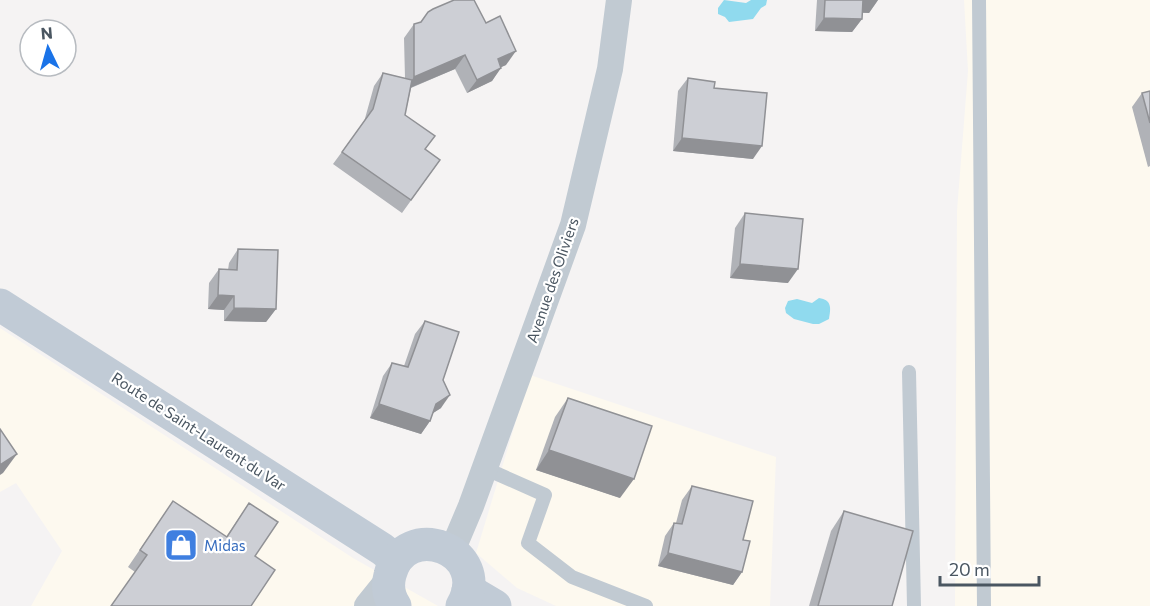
<svg xmlns="http://www.w3.org/2000/svg" width="1150" height="606" font-family="Commissioner,sans-serif">
  <style>
    .commercial { fill: #fdf9ef }
    .water { fill: #90daee }
    .lines { fill: none; stroke-linecap: round; stroke-linejoin: round }
    .lane { stroke: #c1cad2; stroke-width: 14 }
    .street { stroke: #c1cad2; stroke-width: 26 }
    .secondary { stroke: #c1cbd6; stroke-width: 33 }
    .wall { fill: #b0b2b7 }
    .shaded-wall { fill: #909195 }
    .building { fill: #cdcfd5; stroke: #909195; stroke-width: 1.5 }
    .labels { text-anchor: middle; dominant-baseline: central; stroke-width: 4.5; stroke-linejoin: round; paint-order: stroke }
    .street-label { font-size: 15px; fill: #4a5661; stroke: #fff }
    .shop-label { font-size: 15px; fill: #366cbe; stroke: #fff; text-anchor: start }
  </style>
  <rect width="100%" height="100%" fill="#f5f3f3"/>
  <g class="commercial">
    <path d="M964,0H1150V606H955L957,211L968,71Z"/>
    <path d="M0,328L353,558L438,606H31L62,551L16,483L0,492Z"/>
    <path d="M530,375L776,457L770,606H556L517,588L476,553Z"/>
  </g>
  <g class="water">
    <path d="M724,0L746,3L751,0H767L766,5L761,8L753,19L729,22L725,17L718,14V8Z"/>
    <path d="M819,298C832,300 831,308 829,319L819,324H813L794,319L786,313L785,308L788,301L797,299L812,303Z"/>
  </g>
  <g class="lines">
    <g class="lane">
      <path d="M979,0L984,606"/>
      <path d="M909,372L914,606"/>
      <path d="M484,468L545,495L528,543L572,577L646,606"/>
    </g>
    <g class="street">
      <path d="M452,551L471,506L573,225L610,69L619,0"/>
      <path d="M367,606L388,580"/>
    </g>
    <g class="secondary">
      <path d="M0,305L382,549L396,560"/>
      <path d="M468,590L495,606"/>
      <path d="M395,606C389,597 387,586 390,575C404,517 494,550 462,606"/>
    </g>
  </g>
  <g class="wall">
    <path d="M817,0H878L869,13H862V19L852,32L815,31Z"/>
    <path d="M428,12L506,65L501,67L492,81L467,93L455,69L411,88L405,115L426,150L440,160L402,213L333,164L364,122L374,86L383,73L405,78L404,38L414,24L420,23Z"/>
    <path d="M688,78L714,88L753,159L673,151L678,91Z"/>
    <path d="M1150,91V166L1148,167L1132,107L1142,93Z"/>
    <path d="M745,213L788,283L730,278L735,228Z"/>
    <path d="M238,249L276,309L266,322L224,321V310L208,309L209,283L219,269L228,270L229,263Z"/>
    <path d="M425,321L443,380L441,408L433,413L430,421L421,434L370,418L383,376L392,363L404,366L415,334Z"/>
    <path d="M568,398L620,498L536,470L555,417Z"/>
    <path d="M692,486L743,540L742,572L733,585L658,566L665,536L674,523H676L682,500Z"/>
    <path d="M173,501L226,537L249,503L278,522L135,572L128,567Z"/>
    <path d="M844,511L892,606H809L831,531Z"/>
  </g>
  <g class="shaded-wall">
    <path d="M862,0H878L869,13L854,12Z"/>
    <path d="M824,18L862,19L852,32L815,31Z"/>
    <path d="M516,51L506,65L488,73L498,59Z"/>
    <path d="M465,55L455,69L405,90L414,77Z"/>
    <path d="M501,68L492,81L467,93L477,80Z"/>
    <path d="M682,138L762,146L753,159L673,151Z"/>
    <path d="M740,264L798,269L788,283L730,278Z"/>
    <path d="M218,295L234,296L224,310L208,309Z"/>
    <path d="M234,308L276,309L266,322L224,321Z"/>
    <path d="M450,395L441,408L427,417L436,404Z"/>
    <path d="M379,404L430,421L421,434L370,418Z"/>
    <path d="M549,450L634,479L620,498L536,470Z"/>
    <path d="M17,454L3,473L0,475V465Z"/>
    <path d="M668,553L742,572L733,585L658,566Z"/>
  </g>
  <g class="building">
    <path d="M454,0H474L486,23L500,16L516,51L498,59L501,68L477,80L465,55L414,77V24L421,22L428,12L433,9Z"/>
    <path d="M825,0H863L862,19L824,18Z"/>
    <path d="M383,73L412,80L405,115L435,136L425,149L440,160L411,200L342,152L373,109Z"/>
    <path d="M688,78L715,82L714,88L767,93L762,146L682,138Z"/>
    <path d="M1150,91V123L1142,93Z"/>
    <path d="M745,213L803,219L798,269L740,264Z"/>
    <path d="M238,249L278,250L276,309L234,308V296L218,295L219,269L237,270Z"/>
    <path d="M425,321L459,332L443,380L450,395L436,404L430,421L379,404L392,363L408,367Z"/>
    <path d="M568,398L652,426L634,479L549,450Z"/>
    <path d="M0,429L17,454L0,465Z"/>
    <path d="M692,486L753,501L743,540L750,541L742,572L668,553L674,523L682,524Z"/>
    <path d="M173,501L227,537L249,503L278,522L255,556L275,570L251,606H111L147,555L140,550Z"/>
    <path d="M844,511L913,531L892,606H818Z"/>
  </g>
  <defs>
    <g id="shop-square" transform="scale(1.725)"><rect x="-9" y="-9" width="18" height="18" rx="4" fill="#3f7fe0" stroke="#fff"/><path d="M-5-2.5h2.3a2.7 3.5 0 0 1 5.4 0H5L5.5 6h-11ZM-1.5-2.5h3a1.5 2.3 0 0 0-3 0Z" fill="#fff"/></g>
  </defs>
  <g fill-rule="evenodd">
    <use href="#shop-square" x="181" y="545"/>
  </g>
  <g class="labels">
    <g class="street-label">
      <text transform="translate(552 280) rotate(-71)">Avenue des Oliviers</text>
      <text transform="translate(199 431) rotate(33)">Route de Saint-Laurent du Var</text>
    </g>
    <g class="shop-label">
      <text x="204" y="545">Midas</text>
    </g>
  </g>
  <g transform="translate(48 48) rotate(355)"><circle r="28" fill="#ffffff" stroke="#b7bbc0" stroke-width="1.5"/>
  <path d="M0-4.5L10 22L0 15L-10 22Z" fill="#1a73e8"/>
  <text y="-9" font-size="16" font-weight="bold" text-anchor="middle" fill="#4a5661">N</text>
  </g>
  <path d="M940 576v9h99v-9" fill="none" stroke="#4a5661" stroke-width="3"/>
  <text x="949" y="576" font-size="18" fill="#4a5661" stroke="#ffffff" stroke-width="4.5" paint-order="stroke">20 m</text>
</svg>
